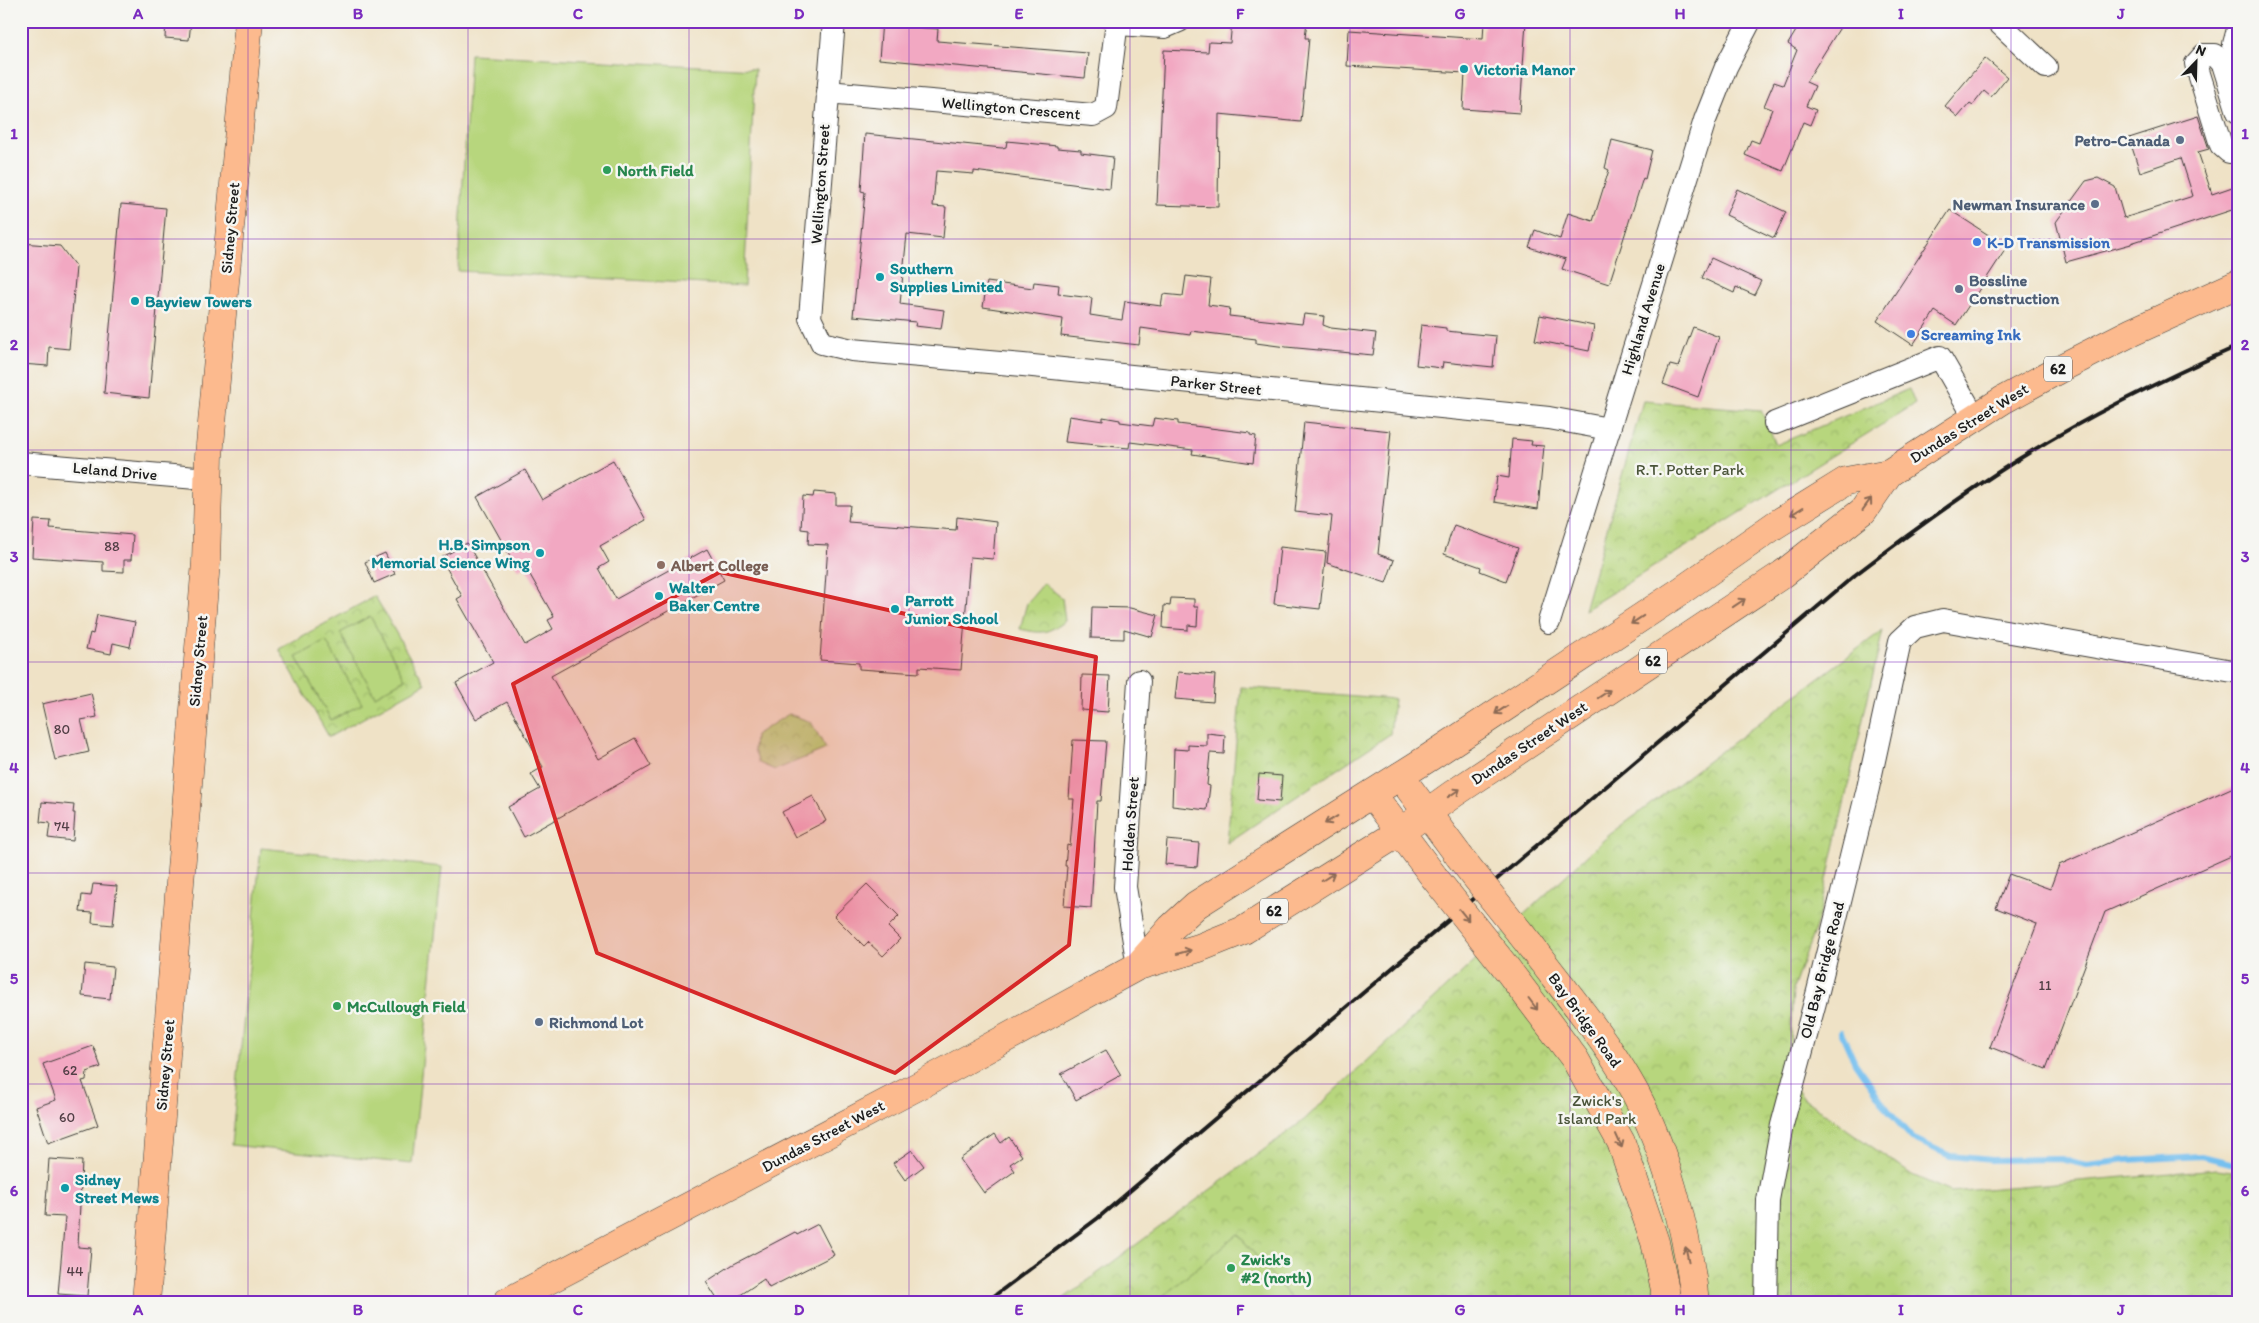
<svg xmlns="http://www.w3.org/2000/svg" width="2259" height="1323" font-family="Itim,sans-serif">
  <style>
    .park { fill: url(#park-crowns); stroke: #6a794c }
    .pitch { fill: #b7d67d; stroke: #6a794c }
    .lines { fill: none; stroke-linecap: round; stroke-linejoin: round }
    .stream { stroke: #76c0ef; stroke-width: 6 }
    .building { fill: #f2a8c2 }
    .minor-casing { stroke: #3c3a36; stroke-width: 24 }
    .major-casing { stroke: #3c3a36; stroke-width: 29 }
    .minor { stroke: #fff; stroke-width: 22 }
    .major { stroke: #fcba8e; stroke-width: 28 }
    .rail { stroke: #1c1c1c; stroke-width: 4 }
    .major-bridge-casing { stroke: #3c3a36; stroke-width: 29; stroke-linecap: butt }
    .major-bridge { stroke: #fcba8e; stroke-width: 28 }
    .oneway { stroke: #8c6b55 }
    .marked { fill: #d62828; fill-opacity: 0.2; stroke: #d62828; stroke-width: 4; stroke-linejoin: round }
    .grid { fill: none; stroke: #7b2cbf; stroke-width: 1; stroke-opacity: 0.55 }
    .culture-dot { fill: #0f9aa8; stroke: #f6f6f2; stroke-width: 2 }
    .service-dot { fill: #5c6f8a; stroke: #f6f6f2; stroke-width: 2 }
    .leisure-dot { fill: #2e9e5b; stroke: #f6f6f2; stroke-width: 2 }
    .shop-dot { fill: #3f7fe0; stroke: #f6f6f2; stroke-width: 2 }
    .education-dot { fill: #8d6e63; stroke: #f6f6f2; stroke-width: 2 }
    .labels { text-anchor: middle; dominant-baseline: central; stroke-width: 5; stroke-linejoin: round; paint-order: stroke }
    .number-label { font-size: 14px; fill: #523f46 }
    .shield { fill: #f6f6f2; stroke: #5d5d5c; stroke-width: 1 }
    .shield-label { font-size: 15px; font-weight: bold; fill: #1c1c1c }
    .culture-label { font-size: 16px; font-weight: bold; fill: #0d838f; stroke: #f6f6f2; text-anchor: start }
    .street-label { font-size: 16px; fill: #1c1c1c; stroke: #f6f6f2 }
    .service-label { font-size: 16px; font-weight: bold; fill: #4e5e75; stroke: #f6f6f2; text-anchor: end }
    .leisure-label { font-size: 16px; font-weight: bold; fill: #27864d; stroke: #f6f6f2; text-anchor: start }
    .shop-label { font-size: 16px; font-weight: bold; fill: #366cbe; stroke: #f6f6f2; text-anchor: start }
    .park-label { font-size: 16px; fill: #4a5439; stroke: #f6f6f2 }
    .education-label { font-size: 16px; font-weight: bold; fill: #785e54; stroke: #f6f6f2; text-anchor: start }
    .neatline { fill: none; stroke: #7b2cbf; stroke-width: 2 }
    .grid-label { font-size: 16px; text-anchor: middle; font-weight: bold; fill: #7b2cbf }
  </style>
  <defs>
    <pattern id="park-crowns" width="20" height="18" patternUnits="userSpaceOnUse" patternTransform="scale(1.25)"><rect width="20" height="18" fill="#b7d67d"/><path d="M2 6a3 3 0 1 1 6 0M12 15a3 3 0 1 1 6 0" fill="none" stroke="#9db76b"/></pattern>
  </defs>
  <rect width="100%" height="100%" fill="#f6f6f2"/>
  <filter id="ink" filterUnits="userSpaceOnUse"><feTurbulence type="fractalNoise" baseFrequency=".02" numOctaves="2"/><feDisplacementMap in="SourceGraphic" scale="10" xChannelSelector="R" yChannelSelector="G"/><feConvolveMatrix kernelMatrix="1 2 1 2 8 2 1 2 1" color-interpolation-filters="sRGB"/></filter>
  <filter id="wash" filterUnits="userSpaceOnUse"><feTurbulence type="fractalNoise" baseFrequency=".0096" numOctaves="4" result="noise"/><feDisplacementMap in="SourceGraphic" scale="20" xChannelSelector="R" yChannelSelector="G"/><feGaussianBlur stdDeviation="1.12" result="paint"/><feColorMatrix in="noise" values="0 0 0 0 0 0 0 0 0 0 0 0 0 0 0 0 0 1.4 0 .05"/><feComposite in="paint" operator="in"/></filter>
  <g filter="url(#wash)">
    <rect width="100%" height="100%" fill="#efe2c6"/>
    <g class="park">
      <path d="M1909,389L1915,404L1584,610L1643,401L1761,410L1776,445Z"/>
      <path d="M1044,583L1062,598L1065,621C1046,634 1042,634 1020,629L1027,603Z"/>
      <path d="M375,596L425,684L329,737L279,649Z"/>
      <path d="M1883,630L1818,920L1793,989L1788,1078L1804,1099L1912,1175L1951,1192L2217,1169L2238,1172V1302H1059L1304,1120L1608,836Z"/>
      <path d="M1241,687L1394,699L1390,734L1227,843Z"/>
      <path d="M789,714L811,722L826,749L775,770L759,763L754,750L755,735Z"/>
    </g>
    <g class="pitch">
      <path d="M470,54L755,69L744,286L458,271Z"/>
      <path d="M370,616L405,679L375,696L340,633Z"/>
      <path d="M326,641L362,704L331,720L296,657Z"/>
      <path d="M261,848L442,867L412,1164L231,1145Z"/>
      <path d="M1238,1234L1294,1302H1156Z"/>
    </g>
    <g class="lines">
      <path class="stream" d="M1841,1032L1855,1063L1890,1113L1912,1138L1950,1156L1991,1160L2061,1159L2087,1165L2127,1160L2202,1156L2238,1165"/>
    </g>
    <g id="blocks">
      <g class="building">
        <path d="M166,21H191L189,40L165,38Z"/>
        <path d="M882,21H898V26L938,29L937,41L1088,53L1085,78L879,59Z"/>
        <path d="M1232,21H1307L1305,38H1309L1301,122L1219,114L1218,207L1157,205L1164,50L1208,52L1209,42L1230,43Z"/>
        <path d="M1484,21H1526L1520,113L1463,109L1465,73L1347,66L1349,30L1483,39Z"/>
        <path d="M1802,21H1844L1806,82L1815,86L1806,106L1816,110L1810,125L1803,122L1783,171L1745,155L1751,140L1759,143L1772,109L1764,106L1774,82L1783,85L1797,50L1788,44Z"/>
        <path d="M1985,58L2007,77L1991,97L1984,91L1973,105L1970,103L1958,117L1945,106Z"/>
        <path d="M2198,116L2209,149L2198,152L2212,194L2238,185V208L2131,243V244L2066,262L2056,222L2086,181L2098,178L2115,187L2124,218L2193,196L2181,158L2140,172L2129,138Z"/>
        <path d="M865,134L1002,148L1006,147L1007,141L1057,146V148L1081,150V153L1113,157L1110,189L974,171V174L936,171L933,206L946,207L943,238L907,234L900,304L944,310L941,329L915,326L916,322L853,316L865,192L861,191Z"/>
        <path d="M1612,140L1652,150L1645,179L1643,178L1609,284L1562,269L1566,259L1529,247L1535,230L1560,239L1568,213L1593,221L1609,170L1605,168Z"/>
        <path d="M1737,189L1786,212L1774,238L1726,215Z"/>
        <path d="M121,204L166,208L149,398L104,393Z"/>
        <path d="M1950,210L2007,247L1956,325L1935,311L1913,345L1877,321Z"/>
        <path d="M21,243L60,246L76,267L69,349L49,347L48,366L21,364Z"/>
        <path d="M1711,258L1761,281L1754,295L1736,287L1734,293L1702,278Z"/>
        <path d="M1186,276L1211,279L1208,305L1230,308L1229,316L1302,324L1304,314L1324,316L1323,325L1331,328L1376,333L1373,355L1286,347L1256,343V339L1191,331L1190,335L1141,328L1139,345L1095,340L1061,336L1063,319L983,307L987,282L1033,288L1034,282L1059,285L1058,294L1092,298L1090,315L1122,320L1125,301L1161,306L1163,294L1183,296Z"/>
        <path d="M1540,315L1594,326L1589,351L1535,340Z"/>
        <path d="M1421,325L1446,328V331L1496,336L1493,367L1443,362L1442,368L1416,365Z"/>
        <path d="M1693,327L1719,337L1698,397L1663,384L1670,365L1678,367Z"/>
        <path d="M1069,416L1103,421V417L1120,420V422L1152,426L1154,418L1178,421V424L1250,433V435L1256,436L1253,463L1192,454L1193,450L1130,442L1129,448L1065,442Z"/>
        <path d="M1304,422L1391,431L1378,554L1394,560L1386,583L1327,563L1332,516L1295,512Z"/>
        <path d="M1512,439L1532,441L1531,445L1544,446L1538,509L1494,502L1497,476L1509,478Z"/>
        <path d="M613,460L646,520L600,546L609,562L599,568L616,599L707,549L724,580L551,676L598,759L635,738L651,766L524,837L508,807L540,789L531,774L543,767L507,702L476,719L456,683L493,662L457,599L462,596L441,558L467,543L525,645L553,629L548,620L554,617L525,566L518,570L477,497L525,470L542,500Z"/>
        <path d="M814,492L836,494V505H850L848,522L956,530L957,517L996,522L993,559L970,557L961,670L919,667V673L859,669V663L820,660L828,545L808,544L809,530L801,529L803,496L813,497Z"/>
        <path d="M34,520L51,521L50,528L133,535L131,560H124V572L103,571V562L32,557Z"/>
        <path d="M1454,525L1518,548L1506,581L1480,571L1481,567L1444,554Z"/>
        <path d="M1280,547L1326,552L1320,609L1274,604Z"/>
        <path d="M385,553L395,574L374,583L365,562Z"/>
        <path d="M1171,598L1194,599V607H1198L1197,626L1188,625V630L1163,628L1164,605L1170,606Z"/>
        <path d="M1092,607L1130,608L1158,615L1152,637L1124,629V639L1091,638Z"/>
        <path d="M97,615L135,622L130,647L113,643L111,654L86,649L90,633L93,634Z"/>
        <path d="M1178,672L1215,675L1213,702L1175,699Z"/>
        <path d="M1082,675L1110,676L1108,712L1081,710Z"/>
        <path d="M91,693L97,717L81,720L89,752L55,760L42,704Z"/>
        <path d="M1207,733L1225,735L1224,754L1210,753L1207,785L1210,786L1207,810L1172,806L1174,749L1188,750V745L1207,746Z"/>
        <path d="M1073,740L1106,741L1101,801H1097L1091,908L1064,906L1067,866H1065L1067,845L1070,846L1074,799H1069Z"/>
        <path d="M1259,774L1282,776L1280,802L1257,800Z"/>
        <path d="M2238,785V853L2105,912L2046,1069L1990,1047L2037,924L1996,908L2009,874L2050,889L2059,865Z"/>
        <path d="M813,796L826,821L795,837L782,812Z"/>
        <path d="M42,802L74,805L73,813H75L73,841L48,838L50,823L40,822Z"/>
        <path d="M1167,840L1199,843L1197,867L1165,864Z"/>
        <path d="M93,884L117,886L113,925L92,923L93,913L80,912L82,895L91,896Z"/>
        <path d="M867,884L899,916L888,927L900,939L883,956L868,942L864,946L834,916Z"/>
        <path d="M85,964L113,967L110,999L82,996Z"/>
        <path d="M93,1046L101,1067L87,1072L86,1080L82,1081L98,1125L48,1143L36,1107L56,1100L43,1064Z"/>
        <path d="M1106,1050L1121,1075L1076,1100L1061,1074Z"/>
        <path d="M995,1134L1001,1143L1009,1137L1022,1156L1010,1164L1015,1171L984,1193L960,1159Z"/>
        <path d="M912,1150L924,1166L905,1180L893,1163Z"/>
        <path d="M49,1159L82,1161L78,1247L91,1248L87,1296L58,1294L65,1217L45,1216Z"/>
        <path d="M818,1224L834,1255L769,1288L764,1279L730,1302H719L706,1282L732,1265L795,1232L797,1235Z"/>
      </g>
    </g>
  </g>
  <g filter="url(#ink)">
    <use href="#blocks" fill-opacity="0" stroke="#3c3a36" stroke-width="1"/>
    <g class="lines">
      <g class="minor-casing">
        <g id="minor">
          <path d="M834,21L810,318L822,343L852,350L1023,365L1549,418L1609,429"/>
          <path d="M1997,21L2046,67"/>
          <path d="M1117,24L1165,27L1179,21"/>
          <path d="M2238,29L2234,44L2238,68"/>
          <path d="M827,92L1093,115L1106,108L1117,21"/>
          <path d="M2238,112L2223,64L2215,55H2204L2196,64L2221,145L2229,152L2238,150"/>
          <path d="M1775,423L1940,357L1975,418"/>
          <path d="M21,463L208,479"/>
          <path d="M1549,622L1705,120L1726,67L1750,21"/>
          <path d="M1138,966L1125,887L1139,681"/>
          <path d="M1766,1302L1768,1200L1782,1125L1818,991L1868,788L1900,641L1915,627L1943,620L2238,672"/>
        </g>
      </g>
      <g class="major-casing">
        <g id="major">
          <path d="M1400,776L1459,856"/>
          <path d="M1372,794L1434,877"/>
          <path d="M1529,944C1563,989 1601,1033 1629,1082C1664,1141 1688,1233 1695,1302"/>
          <path d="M1504,965L1575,1059L1621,1142L1655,1242L1665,1290V1302"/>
          <path d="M1138,966L1171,928L1196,905L1430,757L1678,593L1775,525L1846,481L1889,473"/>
          <path d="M146,1302L206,562L209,456L249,21"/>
          <path d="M507,1302L924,1083L1138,966L1199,948L1244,930L1400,832L1453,794L1783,574L1863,511L1889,473L2003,400L2065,366L2132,332L2238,284"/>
        </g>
      </g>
      <use href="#minor" class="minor"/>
      <use href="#major" class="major"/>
      <path class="rail" d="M986,1302L1098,1218L1855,575C1902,539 1950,504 2000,471C2075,422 2156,382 2238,346"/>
      <g class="major-bridge-casing">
        <g id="major-bridge">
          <path d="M1459,856L1529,944"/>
          <path d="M1434,877L1504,965"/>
        </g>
      </g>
      <use href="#major-bridge" class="major-bridge"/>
    </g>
    <defs><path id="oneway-shaft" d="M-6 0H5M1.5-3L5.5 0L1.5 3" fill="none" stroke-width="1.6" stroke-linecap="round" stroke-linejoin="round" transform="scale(1.25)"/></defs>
    <g class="oneway">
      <use href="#oneway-shaft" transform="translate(1867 504) rotate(-54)"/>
      <use href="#oneway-shaft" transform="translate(1797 511) rotate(148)"/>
      <use href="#oneway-shaft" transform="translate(1739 603) rotate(-34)"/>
      <use href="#oneway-shaft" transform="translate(1637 620) rotate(147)"/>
      <use href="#oneway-shaft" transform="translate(1604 694) rotate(-34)"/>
      <use href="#oneway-shaft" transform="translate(1501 710) rotate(147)"/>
      <use href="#oneway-shaft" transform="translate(1454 793) rotate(-34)"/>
      <use href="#oneway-shaft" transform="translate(1331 820) rotate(149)"/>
      <use href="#oneway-shaft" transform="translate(1328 877) rotate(-32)"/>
      <use href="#oneway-shaft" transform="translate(1464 915) rotate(51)"/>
      <use href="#oneway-shaft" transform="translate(1184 952) rotate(-16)"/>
      <use href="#oneway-shaft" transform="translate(1533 1004) rotate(53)"/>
      <use href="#oneway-shaft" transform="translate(1619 1141) rotate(66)"/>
      <use href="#oneway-shaft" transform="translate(1687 1254) rotate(-102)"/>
    </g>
  </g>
  <path class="marked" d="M720,572L1096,657L1069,945L895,1073L597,953L513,684Z"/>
  <path class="grid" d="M248,21V1302M468,21V1302M689,21V1302M909,21V1302M1130,21V1302M1350,21V1302M1570,21V1302M1791,21V1302M2011,21V1302M21,239H2238M21,450H2238M21,662H2238M21,873H2238M21,1084H2238"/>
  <g class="culture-dot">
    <circle cx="1464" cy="69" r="5"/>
    <circle cx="880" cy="277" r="5"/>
    <circle cx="135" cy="301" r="5"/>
    <circle cx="540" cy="553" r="5"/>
    <circle cx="659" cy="596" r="5"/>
    <circle cx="895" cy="609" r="5"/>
    <circle cx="65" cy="1188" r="5"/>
  </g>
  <g class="service-dot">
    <circle cx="2180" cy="140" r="5"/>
    <circle cx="2095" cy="204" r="5"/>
    <circle cx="1959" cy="289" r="5"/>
    <circle cx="539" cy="1022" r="5"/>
  </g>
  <g class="leisure-dot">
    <circle cx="607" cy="170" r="5"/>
    <circle cx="337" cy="1006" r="5"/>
    <circle cx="1231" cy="1268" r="5"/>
  </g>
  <g class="shop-dot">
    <circle cx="1977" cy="242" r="5"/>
    <circle cx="1911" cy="334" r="5"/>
  </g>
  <circle class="education-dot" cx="661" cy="565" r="5"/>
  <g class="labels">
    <g class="number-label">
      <text x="112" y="546">88</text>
      <text x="62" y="729">80</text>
      <text x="62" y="826">74</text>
      <text x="2045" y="985">11</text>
      <text x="70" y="1070">62</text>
      <text x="67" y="1117">60</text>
      <text x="75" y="1271">44</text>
    </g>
    <g class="shield">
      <rect x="2044" y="356.5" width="28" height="25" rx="4"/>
      <rect x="1639" y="648.5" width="28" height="25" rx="4"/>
      <rect x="1260" y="898.5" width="28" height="25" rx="4"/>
    </g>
    <g class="shield-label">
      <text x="2058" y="369">62</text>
      <text x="1653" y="661">62</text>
      <text x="1274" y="911">62</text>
    </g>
    <g class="culture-label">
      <text x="1474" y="69">Victoria Manor</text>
      <text x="890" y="268">Southern<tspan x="890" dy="18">Supplies Limited</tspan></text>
      <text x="145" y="301">Bayview Towers</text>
      <text x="530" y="544" text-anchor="end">H.B. Simpson<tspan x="530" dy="18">Memorial Science Wing</tspan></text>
      <text x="669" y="587">Walter<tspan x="669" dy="18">Baker Centre</tspan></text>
      <text x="905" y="600">Parrott<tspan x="905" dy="18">Junior School</tspan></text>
      <text x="75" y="1179">Sidney<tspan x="75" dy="18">Street Mews</tspan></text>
    </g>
    <g class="street-label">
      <text transform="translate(1011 108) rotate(5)">Wellington Crescent</text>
      <text transform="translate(820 184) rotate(-86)">Wellington Street</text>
      <text transform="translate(230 228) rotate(-85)">Sidney Street</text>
      <text transform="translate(1643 319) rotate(-73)">Highland Avenue</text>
      <text transform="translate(1216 385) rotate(6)">Parker Street</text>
      <text transform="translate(1969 423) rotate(-32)">Dundas Street West</text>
      <text transform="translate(115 471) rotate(5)">Leland Drive</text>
      <text transform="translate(198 661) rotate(-85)">Sidney Street</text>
      <text transform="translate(1529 743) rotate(-34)">Dundas Street West</text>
      <text transform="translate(1130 824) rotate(-86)">Holden Street</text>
      <text transform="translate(1822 970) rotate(-76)">Old Bay Bridge Road</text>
      <text transform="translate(1585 1020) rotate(54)">Bay Bridge Road</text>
      <text transform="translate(165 1065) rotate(-85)">Sidney Street</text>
      <text transform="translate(823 1136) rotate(-28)">Dundas Street West</text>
    </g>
    <g class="service-label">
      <text x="2170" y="140">Petro-Canada</text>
      <text x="2085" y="204">Newman Insurance</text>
      <text x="1969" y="280" text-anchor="start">Bossline<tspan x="1969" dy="18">Construction</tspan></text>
      <text x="549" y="1022" text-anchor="start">Richmond Lot</text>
    </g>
    <g class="leisure-label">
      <text x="617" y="170">North Field</text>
      <text x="347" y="1006">McCullough Field</text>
      <text x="1241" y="1259">Zwick's<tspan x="1241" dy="18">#2 (north)</tspan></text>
    </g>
    <g class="shop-label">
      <text x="1987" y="242">K-D Transmission</text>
      <text x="1921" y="334">Screaming Ink</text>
    </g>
    <g class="park-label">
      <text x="1690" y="469">R.T. Potter Park</text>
      <text x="1597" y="1100">Zwick's<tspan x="1597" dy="18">Island Park</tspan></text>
    </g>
    <g class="education-label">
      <text x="671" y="565">Albert College</text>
    </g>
  </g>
  <rect width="2259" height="1323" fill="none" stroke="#f6f6f2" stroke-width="55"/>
  <g transform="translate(2196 62) rotate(23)" stroke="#f6f6f2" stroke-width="4" paint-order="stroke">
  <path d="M0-4L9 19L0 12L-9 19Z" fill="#1c1c1c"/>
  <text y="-8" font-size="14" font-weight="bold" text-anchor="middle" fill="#1c1c1c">N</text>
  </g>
  <rect x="28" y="28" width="2204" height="1268" class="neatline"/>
  <g class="grid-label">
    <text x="138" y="19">A</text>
    <text x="358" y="19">B</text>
    <text x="578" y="19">C</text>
    <text x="799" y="19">D</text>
    <text x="1019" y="19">E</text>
    <text x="1240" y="19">F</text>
    <text x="1460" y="19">G</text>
    <text x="1680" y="19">H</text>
    <text x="1901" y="19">I</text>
    <text x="2121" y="19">J</text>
    <text x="14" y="139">1</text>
    <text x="2245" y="139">1</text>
    <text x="14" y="350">2</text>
    <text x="2245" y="350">2</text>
    <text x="14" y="562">3</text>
    <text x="2245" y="562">3</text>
    <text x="14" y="773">4</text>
    <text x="2245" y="773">4</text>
    <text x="14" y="984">5</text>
    <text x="2245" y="984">5</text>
    <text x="14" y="1196">6</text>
    <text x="2245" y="1196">6</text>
    <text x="138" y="1315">A</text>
    <text x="358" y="1315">B</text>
    <text x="578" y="1315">C</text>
    <text x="799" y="1315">D</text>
    <text x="1019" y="1315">E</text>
    <text x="1240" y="1315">F</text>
    <text x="1460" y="1315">G</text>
    <text x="1680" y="1315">H</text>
    <text x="1901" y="1315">I</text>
    <text x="2121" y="1315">J</text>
  </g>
</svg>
